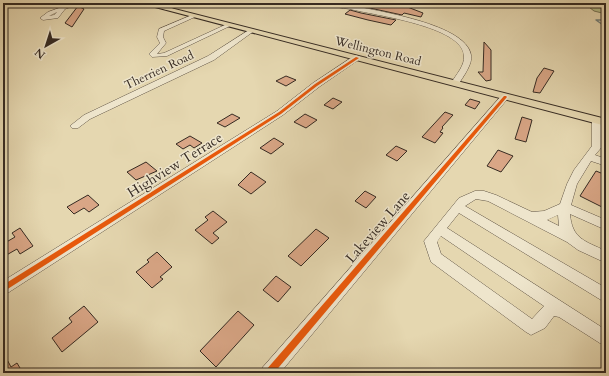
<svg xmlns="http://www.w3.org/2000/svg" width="609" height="376" font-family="Cardo,serif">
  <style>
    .green { fill: #b7bd89; stroke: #767456 }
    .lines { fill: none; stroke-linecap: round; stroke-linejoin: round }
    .stream { stroke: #727f7b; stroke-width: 1.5 }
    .building { fill: #d9a686; stroke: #352a22 }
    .minor-casing { stroke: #615546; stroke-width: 1 }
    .major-casing { stroke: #352a22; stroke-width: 2 }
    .minor { fill: #eee5cc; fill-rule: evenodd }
    .major { fill: #e5d7b0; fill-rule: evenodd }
    .cycleway-casing { stroke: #eee5cc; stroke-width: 3 }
    .cycleway { fill: #e8590c; fill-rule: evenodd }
    .labels { text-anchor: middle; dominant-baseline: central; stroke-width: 3; stroke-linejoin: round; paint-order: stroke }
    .far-street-label { font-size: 12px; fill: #352a22; stroke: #eee5cc }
    .street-label { font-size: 14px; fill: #352a22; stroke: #eee5cc }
  </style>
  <rect width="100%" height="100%" fill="#e5d7b0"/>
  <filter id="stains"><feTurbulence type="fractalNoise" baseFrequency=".005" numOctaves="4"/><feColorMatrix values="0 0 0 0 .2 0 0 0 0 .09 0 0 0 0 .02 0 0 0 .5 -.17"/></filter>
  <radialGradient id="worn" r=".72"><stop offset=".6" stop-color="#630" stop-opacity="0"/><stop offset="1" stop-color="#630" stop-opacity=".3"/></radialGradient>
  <path class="green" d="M584,3H606V14L594,11Z"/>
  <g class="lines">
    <path class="stream" d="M606,20H596L606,27"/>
  </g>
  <g class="building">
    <path d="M359,3H397L423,13L421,17L404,13L402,15L356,5Z"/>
    <path d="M78,6L84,9L72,27L65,23Z"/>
    <path d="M350,10L361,13L396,20L391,25L368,20L345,14Z"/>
    <path d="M484,42L491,50V80L486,81L478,72H483Z"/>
    <path d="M544,68L554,71L540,93L533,92L537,78Z"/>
    <path d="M286,76L296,80L286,86L276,81Z"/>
    <path d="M333,98L342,102L333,109L324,105Z"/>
    <path d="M470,99L480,102L475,109L465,105Z"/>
    <path d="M445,112L453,115L442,127L443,128L440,132L443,133L435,143L422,137Z"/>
    <path d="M232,114L240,118L225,127L217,123Z"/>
    <path d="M305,114L317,120L306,128L294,122Z"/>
    <path d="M522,117L532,120L526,142L515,139Z"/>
    <path d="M190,136L202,143L194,148L190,145L183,149L176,144Z"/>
    <path d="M274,138L284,144L271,154L260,148Z"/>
    <path d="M396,146L407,151L397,161L386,155Z"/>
    <path d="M498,150L513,156L501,172L487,166Z"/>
    <path d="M146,162L157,171L136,180L127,172Z"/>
    <path d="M596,171L606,175V209L580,196Z"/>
    <path d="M251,172L266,182L251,194L238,185Z"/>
    <path d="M365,191L376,197L366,208L355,201Z"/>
    <path d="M88,195L99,205L89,212L84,208L74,214L67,207Z"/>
    <path d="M213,211L227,222L213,233L219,238L212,244L195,230L208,220L205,217Z"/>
    <path d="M20,228L33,246L20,254L17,249L3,257V244L15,237L12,233Z"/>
    <path d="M316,229L329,238L301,266L288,256Z"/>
    <path d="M157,252L172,267L160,277L163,279L152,288L136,272L149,262L147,260Z"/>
    <path d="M276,276L291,287L278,302L263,290Z"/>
    <path d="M84,306L98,322L62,352L52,338L72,322L69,318Z"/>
    <path d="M238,311L254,325L216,367L200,351Z"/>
    <path d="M3,352L11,367L17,363L23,373H3Z"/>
  </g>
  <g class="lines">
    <g class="minor-casing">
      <g id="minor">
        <path d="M73,3H81L65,9L58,18L43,20L40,18L48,12ZM57,12L54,15L49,16Z"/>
        <path d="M176,3H184L169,10L164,9Z"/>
        <path d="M326,3H337C365,9 466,22 471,55C473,64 463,77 458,85H452L451,83C456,75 465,65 464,56C463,26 373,15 350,9C342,8 332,7 326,3Z"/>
        <path d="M192,15L197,16L164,31L163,37L166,43L157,54L164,53L227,24L232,25L167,56L152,57L149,54L160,43L157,37L159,29Z"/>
        <path d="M249,30L254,31L214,60L90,119L78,128H72L70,126L84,115L208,56Z"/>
        <path d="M354,56L361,58L319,87L283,115L3,296V281L277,111L313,83Z"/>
        <path d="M502,95H508L509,97L280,373H261L263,367Z"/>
        <path d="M597,118L602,121L601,136L606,134V142L595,155L606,159V166L591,161L577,184L571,205L606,220V230L570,214C572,239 585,241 606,251V263L578,250L567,242L488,201L476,199L465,206L606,288V303L459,213L447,228L606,330V347L559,317L554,316L545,328L531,335L526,332L431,262L424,241L459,198L475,191H484L496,195L532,212L544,211L560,204L567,184L574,170L592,146V121ZM558,215L559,226L547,220ZM441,236L544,306L532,319L441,254L437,242Z"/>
      </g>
    </g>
    <g class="major-casing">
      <path id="major" d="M140,3H151L606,119V126Z"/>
    </g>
    <use href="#minor" class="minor"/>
    <use href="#major" class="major"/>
    <g class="cycleway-casing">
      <g id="cycleway">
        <path d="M356,57L359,58L317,86L281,114L3,292V285L279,112L315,84Z"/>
        <path d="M504,96H506L507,97L274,373H265L266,370Z"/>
      </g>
    </g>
    <use href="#cycleway" class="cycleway"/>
  </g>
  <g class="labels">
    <g class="far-street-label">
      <text transform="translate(378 51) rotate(14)">Wellington Road</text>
      <text transform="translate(159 70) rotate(-25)">Therrien Road</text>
    </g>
    <g class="street-label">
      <text transform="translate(175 165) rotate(-32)">Highview Terrace</text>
      <text transform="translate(378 227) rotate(-49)">Lakeview Lane</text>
    </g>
  </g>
  <rect width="609" height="376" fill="none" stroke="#e5d7b0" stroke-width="16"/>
  <rect x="4" y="4" width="601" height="368" fill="none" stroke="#352a22" stroke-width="2"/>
  <rect x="8" y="8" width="593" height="360" fill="none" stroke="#352a22"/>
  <g transform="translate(46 46) rotate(219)" stroke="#eee5cc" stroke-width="3" paint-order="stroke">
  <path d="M0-3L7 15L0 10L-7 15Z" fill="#352a22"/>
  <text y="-6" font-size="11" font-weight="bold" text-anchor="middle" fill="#352a22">N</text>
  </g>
  <rect width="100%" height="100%" filter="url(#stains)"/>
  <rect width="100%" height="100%" fill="url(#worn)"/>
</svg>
